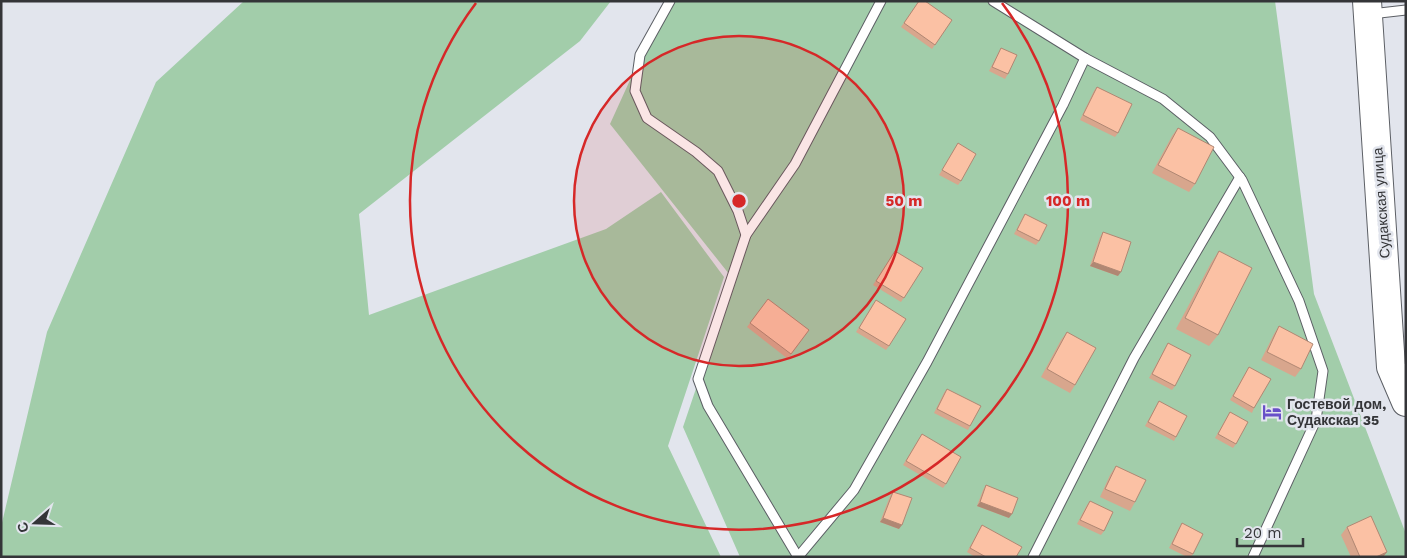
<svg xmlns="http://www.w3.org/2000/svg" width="1407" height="558" font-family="'Work Sans',sans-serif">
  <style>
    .green { fill: #a2cdaa }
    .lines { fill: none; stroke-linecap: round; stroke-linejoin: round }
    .service-casing { stroke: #5c5f65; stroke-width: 11 }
    .primary-casing { stroke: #5c5f65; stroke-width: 30 }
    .service { stroke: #fff; stroke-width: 9 }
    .primary { stroke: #fff; stroke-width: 28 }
    .wall { fill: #d8a68d }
    .shaded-wall { fill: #b08773 }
    .building { fill: #fbc1a4; stroke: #b08773 }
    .ring { fill: none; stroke: #d62828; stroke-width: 2.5 }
    .labels { text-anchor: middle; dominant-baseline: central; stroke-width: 5; stroke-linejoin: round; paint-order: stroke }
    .street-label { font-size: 14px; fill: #343538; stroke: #e2e5ed }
    .poi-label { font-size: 14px; font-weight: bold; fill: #343538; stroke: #e2e5ed; text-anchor: start }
    .centre { fill: #d62828; stroke: #e2e5ed; stroke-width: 2.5 }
    .ring-label { font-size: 15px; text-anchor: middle; font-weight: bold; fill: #d62828; stroke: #e2e5ed; stroke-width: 5; stroke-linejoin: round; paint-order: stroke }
  </style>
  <rect width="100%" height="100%" fill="#e2e5ed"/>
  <g class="green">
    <path d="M244,1H611L580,41L359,214L369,315L606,229L661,192L724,277L668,446L721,557H1V527L47,332L156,82Z"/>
    <path d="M666,1H1275L1314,294L1406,534V557H740L683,427L733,279L610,124Z"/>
  </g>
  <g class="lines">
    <g class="service-casing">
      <g id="service">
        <path d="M670,1L640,55L635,91L647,118L696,152L718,171L738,211L746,235"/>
        <path d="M993,1L1085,58L1163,99L1210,137L1242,180L1299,301L1323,371L1316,420L1253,557"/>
        <path d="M1371,14L1406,10"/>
        <path d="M798,557L708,406L698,379L746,235L795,164L881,1"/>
        <path d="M798,557L854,490L927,362L1063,105L1085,58"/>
        <path d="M1033,557L1134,358L1240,177"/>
      </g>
    </g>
    <g class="primary-casing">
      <path id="primary" d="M1367,1L1391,367L1406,402"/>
    </g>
    <use href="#service" class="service"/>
    <use href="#primary" class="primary"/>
  </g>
  <g class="wall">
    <path d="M919,1L952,20L932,49L901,27Z"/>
    <path d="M1001,48L1008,74L1005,79L989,71Z"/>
    <path d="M1097,87L1118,133L1115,137L1080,120L1094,91Z"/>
    <path d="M1178,128L1195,184L1189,192L1152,173L1172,136Z"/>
    <path d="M958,143L961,181L958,185L939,175Z"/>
    <path d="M1025,214L1039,241L1036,245L1014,234Z"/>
    <path d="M1103,232L1118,276L1090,266L1100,237Z"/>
    <path d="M895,251L923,268L901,302L873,285Z"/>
    <path d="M1219,251L1218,335L1209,346L1176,329L1211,263Z"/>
    <path d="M768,299L809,330L788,359L747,327Z"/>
    <path d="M873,304L889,346L886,350L856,332Z"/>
    <path d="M1279,326L1301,369L1295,377L1261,360L1274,334Z"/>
    <path d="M1067,332L1075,385L1070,393L1041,377L1061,340Z"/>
    <path d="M1168,343L1175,386L1172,390L1149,378Z"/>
    <path d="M1249,367L1254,408L1252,413L1230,400Z"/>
    <path d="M947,389L970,426L968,430L934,413L944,393Z"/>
    <path d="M1159,401L1176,437L1174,441L1145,426Z"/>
    <path d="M1230,412L1236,444L1233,448L1215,438Z"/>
    <path d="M922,434L946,484L943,488L903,465Z"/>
    <path d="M1116,466L1135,502L1130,511L1100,497L1110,475Z"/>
    <path d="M986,485L1009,518L977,506L983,490Z"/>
    <path d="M893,492L899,529L880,522L890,496Z"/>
    <path d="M1090,501L1104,531L1101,535L1077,524L1087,505Z"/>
    <path d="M1182,523L1193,554L1191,557H1187L1169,548L1179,528Z"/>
    <path d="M982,525L1016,557H975L967,552Z"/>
    <path d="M1347,527L1387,552L1383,557H1351L1341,535Z"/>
  </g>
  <g class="shaded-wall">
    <path d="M1093,262L1121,272L1118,276L1090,266Z"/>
    <path d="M980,502L1012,514L1009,518L977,506Z"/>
    <path d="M883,518L902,525L899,529L880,522Z"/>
    <path d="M1387,552L1383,557H1376Z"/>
  </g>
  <g class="building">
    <path d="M919,1H925L952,20L935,45L904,23Z"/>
    <path d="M1001,48L1017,55L1008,74L992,67Z"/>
    <path d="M1097,87L1132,104L1118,133L1083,115Z"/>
    <path d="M1178,128L1214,147L1195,184L1158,165Z"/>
    <path d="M958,143L976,154L961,181L942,170Z"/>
    <path d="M1025,214L1047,225L1039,241L1017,230Z"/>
    <path d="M1103,232L1131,242L1121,272L1093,262Z"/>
    <path d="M895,251L923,268L904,298L876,281Z"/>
    <path d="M1219,251L1252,268L1218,335L1185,318Z"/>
    <path d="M768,299L809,330L791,354L750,323Z"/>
    <path d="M876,300L906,319L889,346L859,328Z"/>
    <path d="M1279,326L1313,344L1301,369L1267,352Z"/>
    <path d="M1067,332L1096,348L1075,385L1047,369Z"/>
    <path d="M1168,343L1191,355L1175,386L1152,374Z"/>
    <path d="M1249,367L1271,379L1254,408L1233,396Z"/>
    <path d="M947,389L981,406L970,426L937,409Z"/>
    <path d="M1159,401L1187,416L1176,437L1148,422Z"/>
    <path d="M1230,412L1248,422L1236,444L1218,434Z"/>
    <path d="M922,434L961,457L946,484L906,461Z"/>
    <path d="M1116,466L1146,480L1135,502L1105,489Z"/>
    <path d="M986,485L1018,498L1012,514L980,502Z"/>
    <path d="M893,492L912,498L902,525L883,518Z"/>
    <path d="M1090,501L1113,512L1104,531L1080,520Z"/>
    <path d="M1371,516L1387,552L1376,557H1360L1347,527Z"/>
    <path d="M1182,523L1203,534L1193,554L1172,544Z"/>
    <path d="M982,525L1022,547L1016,557H986L970,548Z"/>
  </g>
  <circle cx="739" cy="201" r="165" fill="#d62828" fill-opacity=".12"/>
  <g class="ring">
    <circle cx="739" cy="201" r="165"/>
    <path d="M1002 3A329 329 0 1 1 476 3"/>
  </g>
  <defs>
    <g id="hotel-bare" transform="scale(1.5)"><path d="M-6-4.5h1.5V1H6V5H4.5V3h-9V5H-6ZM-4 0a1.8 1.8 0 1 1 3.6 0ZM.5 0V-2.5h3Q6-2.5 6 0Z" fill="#684fc8" stroke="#e2e5ed" stroke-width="2.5" paint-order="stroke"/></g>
  </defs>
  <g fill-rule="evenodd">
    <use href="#hotel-bare" x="1272" y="412"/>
  </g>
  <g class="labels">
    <g class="street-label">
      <text transform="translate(1381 203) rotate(-94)">Судакская улица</text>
    </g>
    <g class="poi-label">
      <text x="1287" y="404">Гостевой дом,<tspan x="1287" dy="16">Судакская 35</tspan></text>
    </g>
  </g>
  <circle cx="739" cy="201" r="8" class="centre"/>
  <g class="ring-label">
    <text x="904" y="206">50 m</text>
    <text x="1068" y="206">100 m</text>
  </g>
  <rect width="1407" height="558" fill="none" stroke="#343538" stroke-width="5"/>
  <g transform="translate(35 523) rotate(250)" stroke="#e2e5ed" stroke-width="4" paint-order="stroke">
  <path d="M0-4L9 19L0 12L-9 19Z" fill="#343538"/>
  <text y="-8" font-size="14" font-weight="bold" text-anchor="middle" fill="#343538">С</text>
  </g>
  <path d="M1237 538v8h66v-8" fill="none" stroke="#343538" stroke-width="2.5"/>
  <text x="1244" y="538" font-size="15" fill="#343538" stroke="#e2e5ed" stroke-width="4" paint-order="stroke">20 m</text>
</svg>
